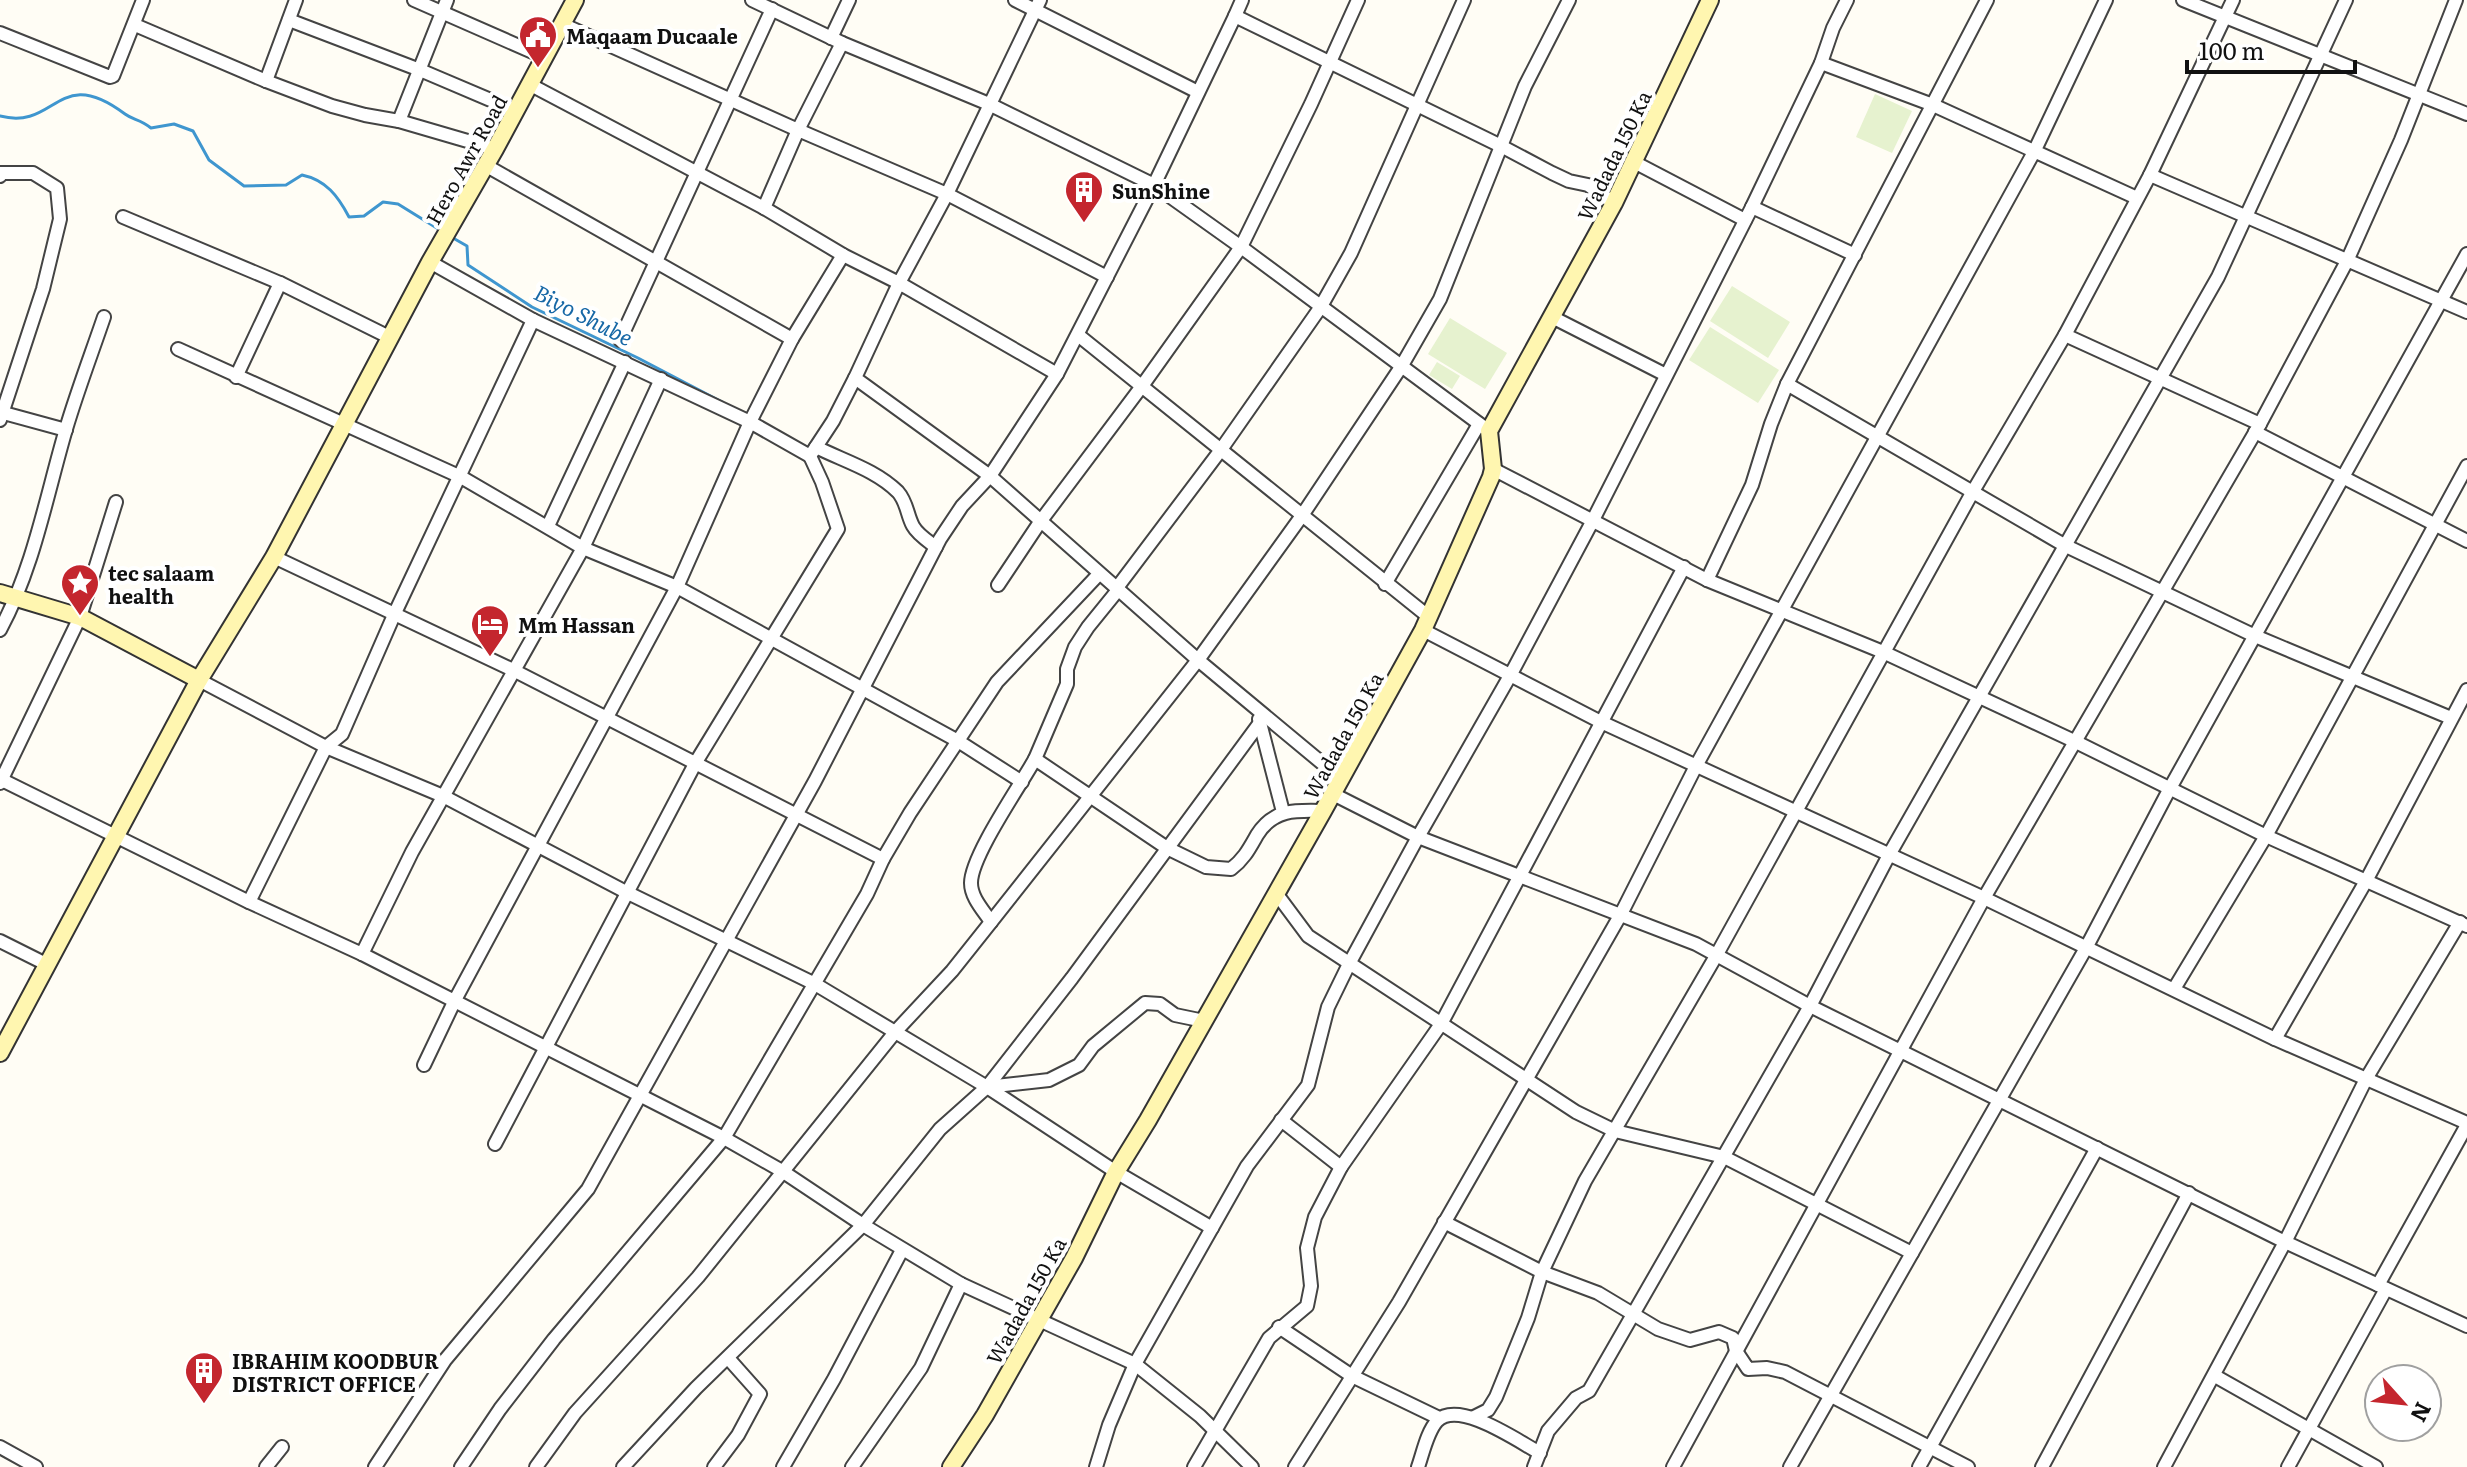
<svg xmlns="http://www.w3.org/2000/svg" width="2467" height="1467" font-family="Literata,serif">
  <style>
    .pitch { fill: #e6f2cf }
    .lines { fill: none; stroke-linecap: round; stroke-linejoin: round }
    .stream { stroke: #3f96cf; stroke-width: 3 }
    .street-casing { stroke: #444; stroke-width: 16 }
    .secondary-casing { stroke: #333; stroke-width: 20 }
    .street { stroke: #fff; stroke-width: 12 }
    .secondary { stroke: #fff6b0; stroke-width: 16 }
    .labels { text-anchor: middle; dominant-baseline: central; stroke-width: 8; stroke-linejoin: round; paint-order: stroke }
    .poi-label { font-size: 20px; font-weight: bold; fill: #111; stroke: #fff; text-anchor: start }
    .street-label { font-size: 20px; fill: #111; stroke: #fff }
    .water-label { font-size: 22px; font-style: italic; fill: #1768a6; stroke: #fff }
  </style>
  <rect width="100%" height="100%" fill="#fffdf5"/>
  <g class="pitch">
    <path d="M1875,94L1912,111L1892,153L1856,137Z"/>
    <path d="M1732,286L1790,322L1768,358L1710,321Z"/>
    <path d="M1450,318L1507,353L1485,389L1428,354Z"/>
    <path d="M1710,327L1779,370L1758,403L1689,360Z"/>
    <path d="M1437,362L1460,376L1452,389L1429,375Z"/>
  </g>
  <g class="lines">
    <g class="stream">
      <path d="M0,116C57,131 57,63 125,114C133,120 140,119 151,128L174,124L193,131L209,160L244,186L286,185L302,175C326,180 338,196 349,217L364,216L383,202L398,204L440,230"/>
      <path d="M453,238L467,246L468,265L532,307L638,358L722,402"/>
    </g>
    <g class="street-casing">
      <g id="street">
        <path d="M414,0L544,57"/>
        <path d="M752,0L842,43L989,104L1154,185L1241,247L1489,431"/>
        <path d="M1015,0L1198,92"/>
        <path d="M2183,0L2467,114"/>
        <path d="M1235,16L1242,0"/>
        <path d="M289,20L420,70L514,110"/>
        <path d="M562,24L798,130L842,43"/>
        <path d="M135,25L266,81L332,106L365,115L399,121L495,149"/>
        <path d="M0,33L110,77L113,76L143,0"/>
        <path d="M831,38L849,0"/>
        <path d="M1821,63L1933,105L2137,198"/>
        <path d="M266,81L296,0"/>
        <path d="M529,84L764,208L843,255L899,283L947,194L1040,0"/>
        <path d="M399,121L447,0"/>
        <path d="M1634,162L1745,220"/>
        <path d="M485,165L792,339L843,255"/>
        <path d="M2150,175L2467,312"/>
        <path d="M0,176L1,173H33L57,188L60,219L43,289L0,420"/>
        <path d="M1752,207L1855,255"/>
        <path d="M764,208L798,130L947,194L1107,277"/>
        <path d="M123,217L280,283L391,338"/>
        <path d="M430,262L533,320L750,422L810,456"/>
        <path d="M1552,317L1666,375"/>
        <path d="M1078,335L1429,617"/>
        <path d="M2065,335L2260,424"/>
        <path d="M620,340L772,9"/>
        <path d="M178,349L461,477L583,548L677,587L750,422L792,339"/>
        <path d="M1057,374L899,283L855,378L990,476L1198,660L1340,778"/>
        <path d="M236,377L280,283"/>
        <path d="M1787,384L2064,545L2255,636L2451,718"/>
        <path d="M0,412L66,430"/>
        <path d="M2255,432L2467,541"/>
        <path d="M816,447C844,461 876,470 898,492C907,502 907,515 913,526C918,535 928,541 936,547"/>
        <path d="M1493,469L1707,580L1883,652L2074,741L2266,836L2467,926"/>
        <path d="M548,526L625,362"/>
        <path d="M274,557L513,670L883,859"/>
        <path d="M1707,580L1752,485L1771,424L1787,384L1987,0"/>
        <path d="M1385,584L1479,424"/>
        <path d="M998,585L1040,522L1142,386L1241,247L1311,104L1358,0"/>
        <path d="M1116,589L1220,451L1320,308L1351,253L1464,0"/>
        <path d="M0,630C34,567 46,497 66,429C77,392 91,355 104,317"/>
        <path d="M1423,630L1601,722L1984,898L2275,1039L2467,1123"/>
        <path d="M199,680L326,747L443,796L626,892L815,984L987,1087L1116,1172L1212,1228"/>
        <path d="M1259,719L1283,812"/>
        <path d="M1035,759L1067,684V669L1075,647L1088,627L1118,590"/>
        <path d="M0,779L249,902L362,954L724,1138L782,1171L863,1225L961,1284L1135,1364L1200,1416L1252,1467"/>
        <path d="M0,783L80,617L116,502"/>
        <path d="M1333,794L1418,837L1696,944L1810,1006L2285,1242L2467,1326"/>
        <path d="M1276,893L1308,936L1576,1112L1615,1131L1724,1157L1912,1253"/>
        <path d="M249,902L326,747L342,734L394,615L533,320"/>
        <path d="M991,922C984,911 971,898 971,883C971,856 1020,786 1035,759L1167,848L1206,867L1231,869C1244,859 1249,849 1257,835C1273,809 1296,810 1323,811"/>
        <path d="M0,941L48,965"/>
        <path d="M362,954L412,852L583,548L661,379"/>
        <path d="M2174,989L2266,836L2467,466"/>
        <path d="M2275,1039L2366,881L2467,690"/>
        <path d="M424,1065L455,1000L677,587L958,741L1022,782"/>
        <path d="M987,1087L1049,1080L1079,1065L1093,1046L1145,1003L1160,1004L1175,1015L1204,1021"/>
        <path d="M1281,1120L1341,1167"/>
        <path d="M495,1144L696,762L838,529L822,482L810,456L833,421L855,378"/>
        <path d="M1444,1222L1542,1272L1598,1293L1658,1329L1690,1340L1719,1332L1733,1338L1736,1351L1748,1369L1767,1368L1785,1372L1968,1467"/>
        <path d="M2378,1285L2467,1125"/>
        <path d="M1279,1327L1352,1376L1439,1418"/>
        <path d="M2215,1376L2376,1467"/>
        <path d="M1474,1417L1488,1410L1496,1397L1528,1318L1542,1272L1585,1181L1716,956L1972,493L2065,335L2150,175L2233,0"/>
        <path d="M0,1447L36,1467"/>
        <path d="M266,1467L282,1447"/>
        <path d="M375,1467L445,1360L588,1189L815,781L940,539L962,506L990,476L1057,374L1154,185L1235,16L1501,146L1552,173L1569,181L1588,185L1614,203"/>
        <path d="M461,1467L500,1409L554,1339L724,1138L867,894L883,859L910,813L997,682L1099,574"/>
        <path d="M536,1467L575,1413L698,1277L896,1031L952,971L991,922L1198,660L1301,517L1401,367L1440,299L1525,86L1569,0"/>
        <path d="M623,1467L696,1388L863,1225L940,1129L987,1087L1072,978L1259,724"/>
        <path d="M714,1467L738,1435L760,1394L728,1358"/>
        <path d="M783,1467L834,1379L902,1250"/>
        <path d="M852,1467L921,1368L961,1284"/>
        <path d="M1096,1467L1109,1425L1135,1364L1247,1166L1308,1085L1328,1007L1349,964L1418,837L1511,674L1592,522L1752,207L1821,63L1833,28L1847,0"/>
        <path d="M1194,1467L1269,1338L1307,1306L1311,1286L1307,1248L1315,1217L1341,1167L1441,1024L1684,567"/>
        <path d="M1295,1467L1399,1302L1621,914L1696,766L2034,152L2106,0"/>
        <path d="M1418,1467C1423,1453 1427,1432 1437,1421C1459,1399 1519,1442 1540,1453"/>
        <path d="M1534,1467L1548,1431L1576,1398L1589,1391L1810,1006L1889,855L2218,277L2346,0"/>
        <path d="M1673,1467L1984,898L2260,424L2347,261L2401,140L2456,0"/>
        <path d="M1790,1467L2086,948L2169,790L2467,254"/>
        <path d="M1919,1467L2097,1148"/>
        <path d="M2042,1467L2189,1193"/>
        <path d="M2164,1467L2285,1242L2366,1079L2460,922"/>
        <path d="M2288,1467L2386,1289"/>
      </g>
    </g>
    <g class="secondary-casing">
      <g id="secondary">
        <path d="M0,593L80,617L199,680"/>
        <path d="M0,1053L199,680L274,557L430,262L495,149L575,0"/>
        <path d="M951,1467L985,1415L1074,1258L1116,1172L1148,1120L1323,811L1423,630L1491,477L1493,469L1489,431L1614,203L1710,0"/>
      </g>
    </g>
    <use href="#street" class="street"/>
    <use href="#secondary" class="secondary"/>
  </g>
  <defs>
    <g id="civic-pin" transform="scale(2)"><path d="M0 17L-7.5 6A9.5 9.5 0 1 1 7.5 6Z" fill="#c4262e" stroke="#fff"/><path d="M-.6-6.5H3V-4.5H.6V-3L4-1V1h2V6H-6V1h2V-1L-.6-3ZM-1.2 2.5V6h2.4V2.5Z" fill="#fff"/></g>
    <g id="building-pin" transform="scale(2)"><path d="M0 17L-7.5 6A9.5 9.5 0 1 1 7.5 6Z" fill="#c4262e" stroke="#fff"/><path d="M-4-6H4V6H1V3H-1V6H-4ZM-2.5-4.3h1.7v1.8h-1.7ZM.8-4.3h1.7v1.8H.8ZM-2.5-1h1.7V.8h-1.7ZM.8-1h1.7V.8H.8Z" fill="#fff"/></g>
    <g id="sight-pin" transform="scale(2)"><path d="M0 17L-7.5 6A9.5 9.5 0 1 1 7.5 6Z" fill="#c4262e" stroke="#fff"/><path d="M0-6L1.8-2.2L6-1.7L2.9 1.2L3.7 5.4L0 3.3L-3.7 5.4L-2.9 1.2L-6-1.7L-1.8-2.2Z" fill="#fff"/></g>
    <g id="hotel-pin" transform="scale(2)"><path d="M0 17L-7.5 6A9.5 9.5 0 1 1 7.5 6Z" fill="#c4262e" stroke="#fff"/><path d="M-6-4.5h1.5V1H6V5H4.5V3h-9V5H-6ZM-4 0a1.8 1.8 0 1 1 3.6 0ZM.5 0V-2.5h3Q6-2.5 6 0Z" fill="#fff"/></g>
  </defs>
  <g fill-rule="evenodd">
    <use href="#civic-pin" x="538" y="35"/>
    <use href="#building-pin" x="1084" y="190"/>
    <use href="#sight-pin" x="80" y="583"/>
    <use href="#hotel-pin" x="490" y="624"/>
    <use href="#building-pin" x="204" y="1371"/>
  </g>
  <g class="labels">
    <g class="poi-label">
      <text x="566" y="35">Maqaam Ducaale</text>
      <text x="1112" y="190">SunShine</text>
      <text x="108" y="572">tec salaam<tspan x="108" dy="23">health</tspan></text>
      <text x="518" y="624">Mm Hassan</text>
      <text x="232" y="1360">IBRAHIM KOODBUR<tspan x="232" dy="23">DISTRICT OFFICE</tspan></text>
    </g>
    <g class="street-label">
      <text transform="translate(1613 155) rotate(-64)">Wadada 150 Ka</text>
      <text transform="translate(465 159) rotate(-61)">Hero Awr Road</text>
      <text transform="translate(1342 735) rotate(-61)">Wadada 150 Ka</text>
      <text transform="translate(1025 1300) rotate(-61)">Wadada 150 Ka</text>
    </g>
    <g class="water-label">
      <text transform="translate(584 314) rotate(27)">Biyo Shube</text>
    </g>
  </g>
  <g transform="translate(2403 1403) rotate(117)"><circle r="38" fill="#ffffff" stroke="#a0a0a0" stroke-width="2"/>
  <path d="M0-6L14 30L0 20L-14 30Z" fill="#c4262e"/>
  <text y="-12" font-size="22" font-weight="bold" text-anchor="middle" fill="#111111">N</text>
  </g>
  <path d="M2187 60v12h168v-12" fill="none" stroke="#111111" stroke-width="4"/>
  <text x="2199" y="60" font-size="24" fill="#111111" stroke="#ffffff" stroke-width="6" paint-order="stroke">100 m</text>
</svg>
